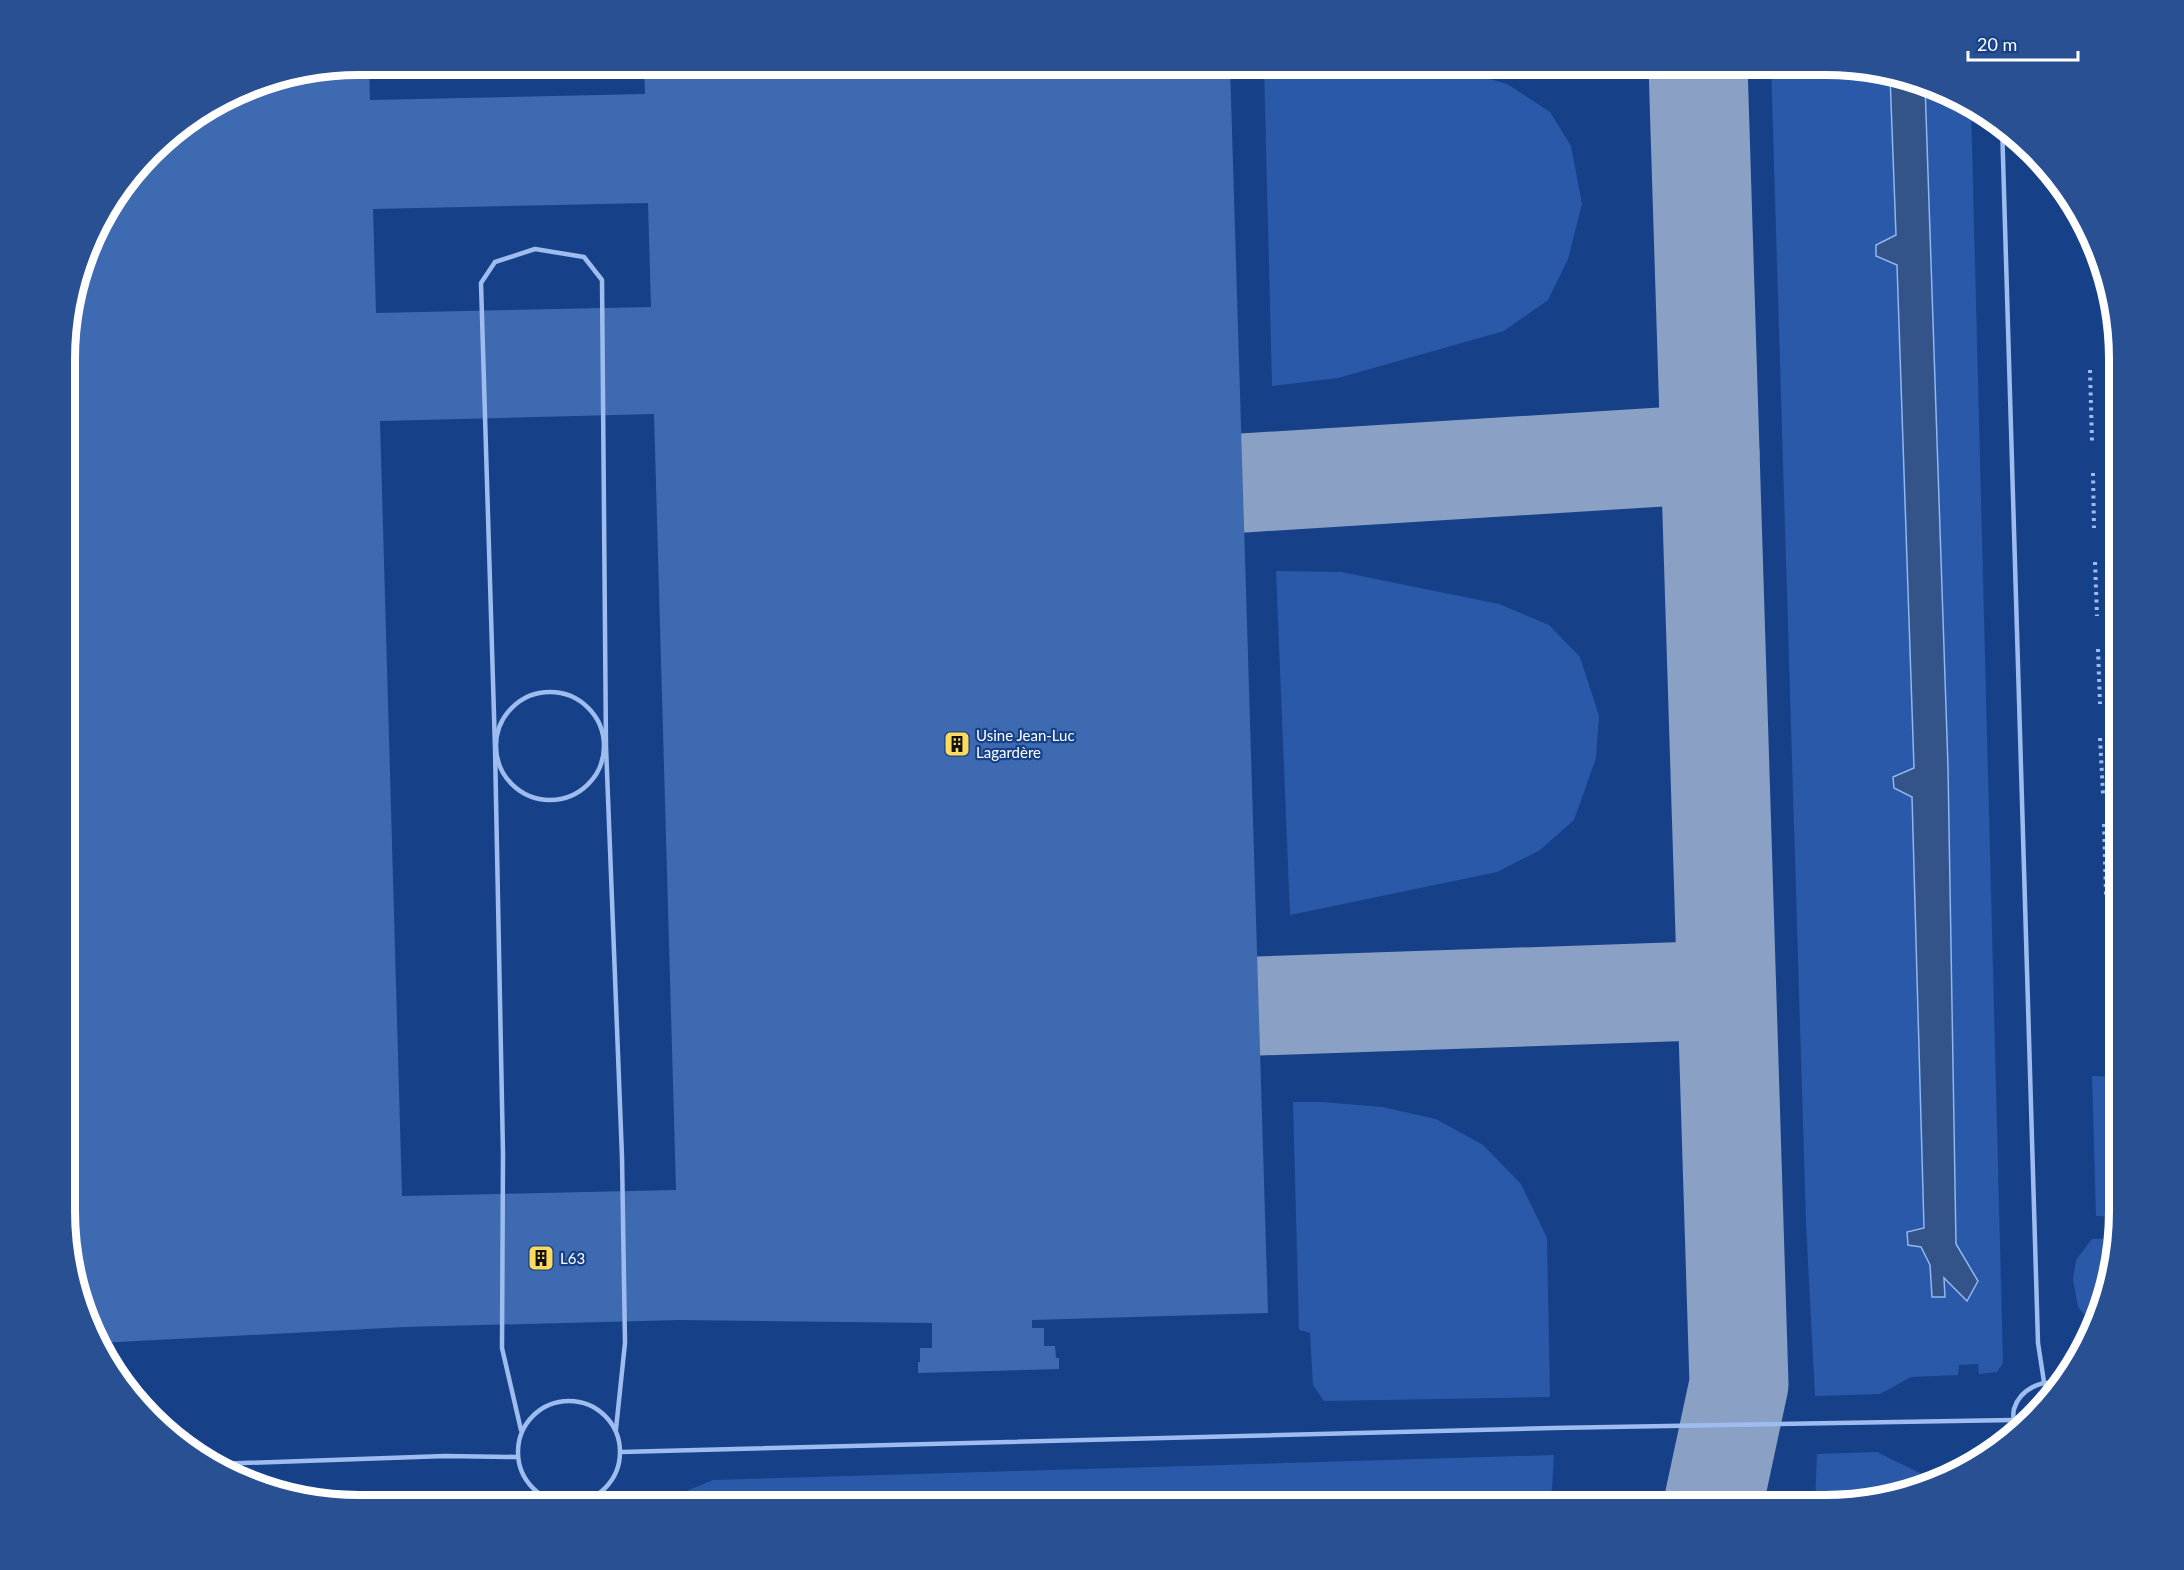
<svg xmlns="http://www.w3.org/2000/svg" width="2184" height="1570" font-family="Lato,sans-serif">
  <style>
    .green { fill: #2959a8 }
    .water { fill: #335389; stroke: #90b7f1; stroke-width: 1.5 }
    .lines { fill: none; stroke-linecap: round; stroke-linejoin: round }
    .taxiway { stroke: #8aa0c4; stroke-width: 99 }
    .building { fill: #3e6ab2; fill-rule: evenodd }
    .path { stroke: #9ebdee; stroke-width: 4; stroke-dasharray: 3 4.5; stroke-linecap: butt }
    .lane { stroke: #9ebdee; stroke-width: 4.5 }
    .labels { text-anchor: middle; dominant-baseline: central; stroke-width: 4.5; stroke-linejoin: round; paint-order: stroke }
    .poi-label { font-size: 15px; fill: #fff; stroke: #164189; text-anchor: start }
    .rim { fill: none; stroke: #fff; stroke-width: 8 }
  </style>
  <rect width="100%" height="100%" fill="#164189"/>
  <g class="green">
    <path d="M1264,65H1441L1507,84L1550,112L1571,146L1582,204L1568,259L1548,300L1504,331L1338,378L1272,386Z"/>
    <path d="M1771,65H1844L1890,76L1896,236L1876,244V256L1897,264L1914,769L1893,777L1894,788L1912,797L1924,1229L1908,1232V1245L1921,1247L1930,1265L1932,1297L1943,1277L1978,1281L1956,1244L1948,767L1925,84L1937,87L1971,106L2003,1363L1997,1372L1979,1374L1978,1364L1959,1365L1958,1375L1911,1377L1880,1394L1815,1396L1806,1223Z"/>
    <path d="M1276,571L1341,572L1499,604L1549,625L1580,657L1599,716L1596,758L1574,820L1540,850L1497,872L1290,915Z"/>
    <path d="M2092,1076L2119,1077V1217L2096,1216Z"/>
    <path d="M1293,1102H1322L1382,1107L1436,1119L1483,1145L1521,1184L1547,1238L1550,1397L1324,1401L1313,1385L1310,1333L1299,1330Z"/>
    <path d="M2117,1238L2097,1323L2095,1327L2078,1307L2073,1280L2076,1260L2092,1239Z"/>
    <path d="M1877,1452L1934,1480L1825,1505H1815L1817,1454Z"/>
    <path d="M1554,1455L1552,1489L1547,1505H1317V1503L1242,1499L1024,1505H663L670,1498L713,1480Z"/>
    <path d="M433,1492L480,1505H340L284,1494Z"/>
  </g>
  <g class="water">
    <path d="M1890,76L1925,84L1948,767L1956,1244L1978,1281L1967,1301L1944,1278L1945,1297H1932L1930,1265L1921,1247L1908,1245L1907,1232L1924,1228L1912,797L1894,788L1893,777L1914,768L1897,265L1876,256V245L1896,235Z"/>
    <path d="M1242,1499L1318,1503L1317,1505H1024Z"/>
  </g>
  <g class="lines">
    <g class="taxiway">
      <path d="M1698,65L1739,1384L1713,1505"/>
      <path d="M1243,483L1710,454"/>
      <path d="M1259,1006L1726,990"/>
    </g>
  </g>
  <path class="building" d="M359,64L369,65L370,100L645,94L644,65H1230L1268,1313L1032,1320V1328H1044V1346H1055L1056,1358H1059V1369L918,1373V1362H920V1348H932V1323L680,1320L405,1327L99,1343L67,1249V321L95,228L165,138L247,87ZM648,203L651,307L376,313L373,209ZM654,414L676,1190L402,1196L380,421Z"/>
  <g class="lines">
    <g class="path">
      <path d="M2090,370L2092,442"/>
      <path d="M2093,473L2094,528"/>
      <path d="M2095,562L2097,616"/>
      <path d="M2098,649L2100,704"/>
      <path d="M2100,738L2103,794"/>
      <path d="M2104,824L2106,895"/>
    </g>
    <g class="lane">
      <path d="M2002,124L2038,1343L2044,1382"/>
      <circle cx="550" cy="746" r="54"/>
      <circle cx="569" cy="1452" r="51"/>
      <path d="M521,1430L502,1348L503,1154L495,748L481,283L495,262L535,249L584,257L602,280L606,746L622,1157L625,1343L616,1429"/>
      <path d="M2016,1433C2014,1425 2012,1417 2014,1409C2020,1389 2043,1378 2061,1385"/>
      <path d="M621,1452L1553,1428L2013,1420"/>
      <path d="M216,1464L445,1456L517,1457"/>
    </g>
  </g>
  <defs>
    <g id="building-square" transform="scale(1.35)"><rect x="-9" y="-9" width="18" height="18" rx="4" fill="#ffdb5b" stroke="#164189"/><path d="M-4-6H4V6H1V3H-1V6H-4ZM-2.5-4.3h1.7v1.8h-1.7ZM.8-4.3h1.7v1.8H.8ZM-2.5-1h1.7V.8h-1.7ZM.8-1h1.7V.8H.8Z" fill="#111"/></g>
  </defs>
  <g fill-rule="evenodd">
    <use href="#building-square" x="957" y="744"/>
    <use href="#building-square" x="541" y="1258"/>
  </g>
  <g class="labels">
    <g class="poi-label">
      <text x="976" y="735">Usine Jean-Luc<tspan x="976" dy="17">Lagardère</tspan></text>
      <text x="560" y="1258">L63</text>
    </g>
  </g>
  <path d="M0 0H2184V1570H0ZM359 75H1825A284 284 0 0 1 2109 359V1211A284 284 0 0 1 1825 1495H359A284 284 0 0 1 75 1211V359A284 284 0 0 1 359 75Z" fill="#295092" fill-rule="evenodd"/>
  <path class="rim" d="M359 75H1825A284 284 0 0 1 2109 359V1211A284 284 0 0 1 1825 1495H359A284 284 0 0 1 75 1211V359A284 284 0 0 1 359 75Z"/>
  <path d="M1968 51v9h110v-9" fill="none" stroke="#ffffff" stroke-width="3"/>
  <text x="1977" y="51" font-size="18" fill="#ffffff" stroke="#164189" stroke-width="4.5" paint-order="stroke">20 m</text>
</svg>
